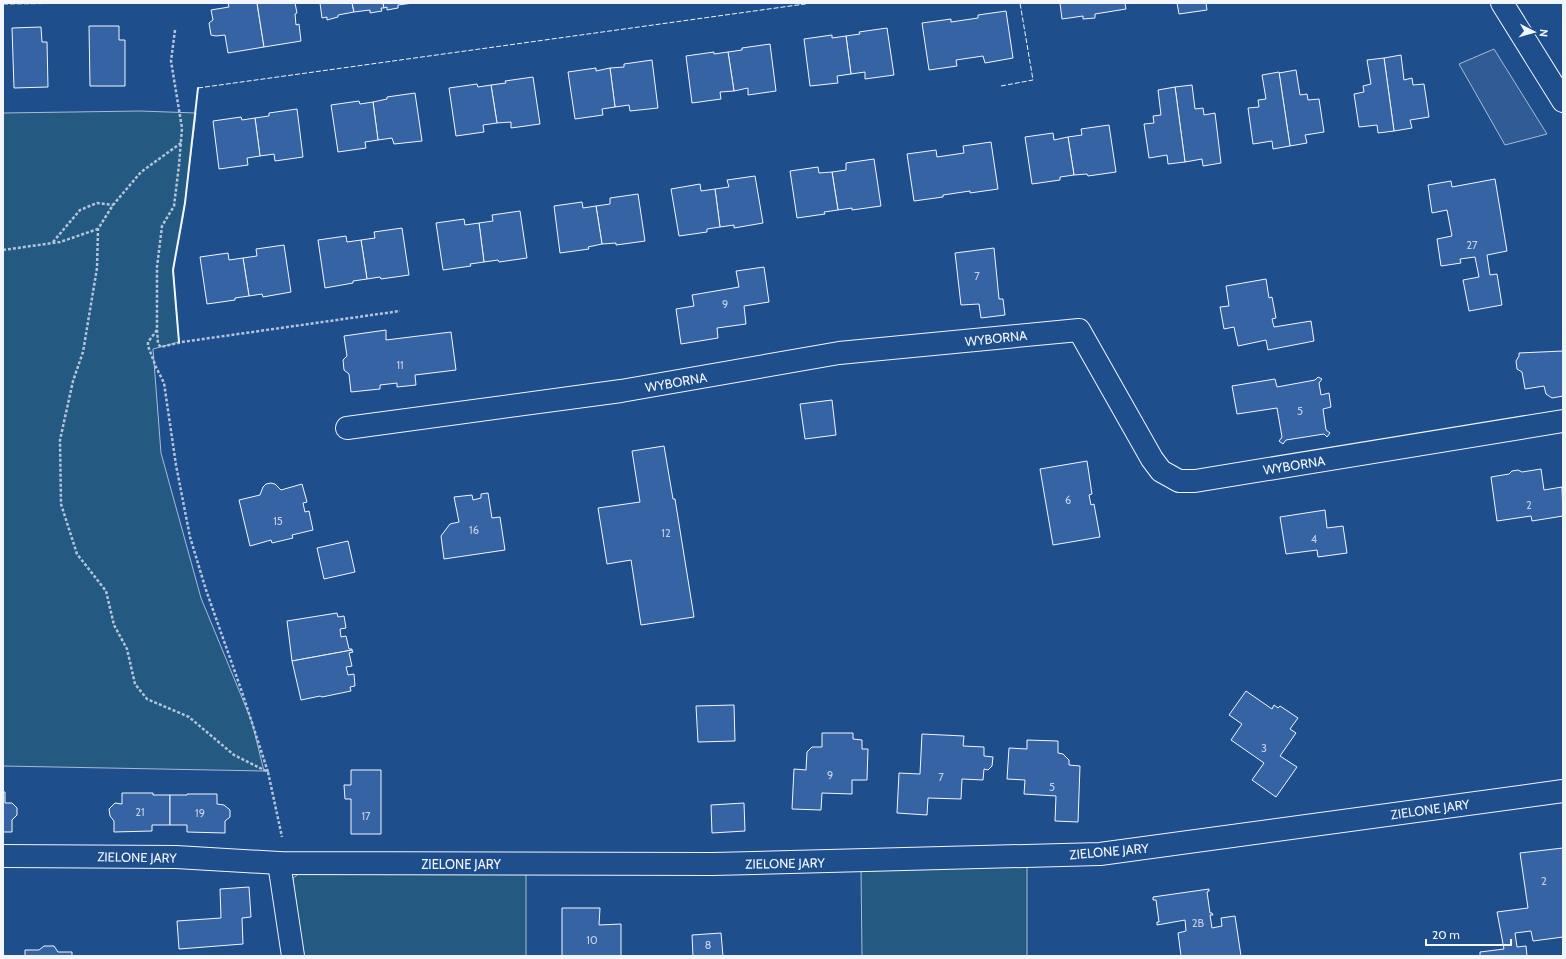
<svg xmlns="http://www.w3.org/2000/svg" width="1566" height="959" font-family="Cabin,sans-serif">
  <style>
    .green { fill: #245a82; stroke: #a8bbd7 }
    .parking { fill: #305b95; stroke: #a8bbd7 }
    .building { fill: #3563a3; stroke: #f2f6ff }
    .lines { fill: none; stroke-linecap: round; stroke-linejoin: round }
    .street-casing { stroke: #f2f6ff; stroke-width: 24 }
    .secondary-casing { stroke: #f2f6ff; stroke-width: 24 }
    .path { stroke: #b3c4dc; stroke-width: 2.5; stroke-dasharray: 3 2; stroke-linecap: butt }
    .street { stroke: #1f4e8c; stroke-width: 22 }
    .secondary { stroke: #1f4e8c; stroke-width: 22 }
    .fence { stroke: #f2f6ff; stroke-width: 1; stroke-dasharray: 5 2; stroke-linecap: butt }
    .wall { stroke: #f2f6ff; stroke-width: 2 }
    .labels { text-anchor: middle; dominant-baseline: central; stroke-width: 3; stroke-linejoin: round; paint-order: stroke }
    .number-label { font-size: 11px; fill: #c3d1e8 }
    .street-label { font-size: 13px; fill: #f2f6ff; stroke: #1f4e8c }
  </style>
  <rect width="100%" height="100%" fill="#1f4e8c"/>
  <g class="green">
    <path d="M140,111L196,113L183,217L173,270L179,342L153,349L161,453L201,598L252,722L264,771L3,766V113Z"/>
    <path d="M1027,862V956H862L861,868Z"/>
    <path d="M526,868V956H302L293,878L304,870Z"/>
  </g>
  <path class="parking" d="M1494,49L1547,134L1505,145L1459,64Z"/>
  <g class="building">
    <path d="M228,3H257L264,47L228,53L225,35L216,36L211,35L209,23L213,20L211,10L229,7Z"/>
    <path d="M257,3H295L297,13L295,14L296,25L299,24L301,41L264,47Z"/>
    <path d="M320,3H352L354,12L338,15V17L327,20V17L322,18Z"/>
    <path d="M352,3H383L384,8H381L382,11L370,13V10L354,12Z"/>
    <path d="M383,3H413L398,5V8L387,10V7L384,8Z"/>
    <path d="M1060,3H1125L1126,9L1095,14V18L1083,19V16L1062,19Z"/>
    <path d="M1177,3H1206L1207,10L1179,14Z"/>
    <path d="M1006,11L1013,58L985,63L983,56L956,60L957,66L929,70L922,23L951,19V22L978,18V15Z"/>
    <path d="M89,26H119V40H125V86H90Z"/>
    <path d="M41,27L42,42H47L48,87L14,88L12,28Z"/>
    <path d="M887,28L894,75L865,79V72L851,74L846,36L860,34L859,32Z"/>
    <path d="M832,35V38L846,36L851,74L837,76L838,83L810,86L804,39Z"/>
    <path d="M770,44L776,91L748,95V88L734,91L728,52L742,50V48Z"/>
    <path d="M714,52V54L728,52L734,91L720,92L721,99L692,103L686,56Z"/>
    <path d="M1401,55L1404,80L1412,78L1413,85L1424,84L1429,117L1410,120L1412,128L1394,131L1384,58Z"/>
    <path d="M1384,58L1394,131L1378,133L1377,125L1359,127L1354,94L1364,92L1363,86L1371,84L1367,60Z"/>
    <path d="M652,60L658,108L630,111L629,105L615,107L610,68L624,67V64Z"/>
    <path d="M596,68V71L610,68L615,107L602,109L603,115L575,119L568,72Z"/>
    <path d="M1296,70L1300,95L1307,94L1308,100L1319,99L1324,132L1305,135L1307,143L1290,146L1279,73Z"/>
    <path d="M1279,72L1290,146L1273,149L1272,141L1253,144L1248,108L1259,107L1258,100L1266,99L1262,75Z"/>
    <path d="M533,77L540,124L511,128V122L497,123L491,85L506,83L505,81Z"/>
    <path d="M477,84L478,87L491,85L497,123L483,125L484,132L456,136L449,88Z"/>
    <path d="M1192,85L1195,109L1203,108L1204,115L1215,113L1221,163L1203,166L1202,159L1185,162L1175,87Z"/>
    <path d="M1175,87L1185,162L1168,164L1167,155L1149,158L1144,124L1154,123L1153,116L1161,115L1158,90Z"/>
    <path d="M415,93L422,141L394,144L392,138L378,140L373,102L387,99V97Z"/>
    <path d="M359,101L360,104L373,102L378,140L365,142L366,148L338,152L331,105Z"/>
    <path d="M297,109L303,157L275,161L274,154L260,156L255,118L269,116V113Z"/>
    <path d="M241,117L242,120L255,118L260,156L247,158L248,165L219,169L213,121Z"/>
    <path d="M1109,125L1116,172L1088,176L1087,174L1074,175L1068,137L1082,135L1081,129Z"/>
    <path d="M1053,133L1054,140L1068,137L1074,175L1060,177V180L1032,184L1025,137Z"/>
    <path d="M991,142L998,189L970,193V191L943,195V197L914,201L907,154L936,150L937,157L964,153L963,146Z"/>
    <path d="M874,159L881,206L852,210V208L838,210L832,172L846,170V163Z"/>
    <path d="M818,167L819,173L832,172L838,210L824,212L825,214L797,218L790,171Z"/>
    <path d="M755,176L763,223L734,228V225L720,227L715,189L729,187L727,180Z"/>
    <path d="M1495,179L1507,251L1487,255L1490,275L1497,274L1502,305L1469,311L1463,280L1479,277L1475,257L1460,259L1461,263L1441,266L1437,239L1452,236L1447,210L1432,213L1428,185L1451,181L1452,187Z"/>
    <path d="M700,184L701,191L715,189L720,227L707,229V232L679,236L671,189Z"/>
    <path d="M638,194L645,241L616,245V243L602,244L596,206L610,204V198Z"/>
    <path d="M582,202L583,208L596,206L602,244L588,247L589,249L560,253L554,206Z"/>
    <path d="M520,211L527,258L499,262L498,260L484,262L479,223L493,221L492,215Z"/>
    <path d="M464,219L465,225L479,223L484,262L470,264L471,266L443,270L436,223Z"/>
    <path d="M402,228L409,275L381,279L380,277L367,279L361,240L375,238L374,232Z"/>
    <path d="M346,236L347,242L361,240L367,279L353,281V283L325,288L318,240Z"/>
    <path d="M284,245L291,292L263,297L262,294L249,296L243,258L257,256L256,249Z"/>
    <path d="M994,248L999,299H1003L1005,315L981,318L979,304L961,305L955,253Z"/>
    <path d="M228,253L229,260L243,258L249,296L235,298V300L207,304L200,257Z"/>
    <path d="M764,267L769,302L744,306L746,324L717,328L718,338L681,344L676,309L694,306L692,295L739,287L736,271Z"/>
    <path d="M1266,279L1269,298L1272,297L1276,318L1272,319L1274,327L1311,321L1314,341L1268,350L1266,340L1238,346L1234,327L1224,329L1220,307L1229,306L1226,286Z"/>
    <path d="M386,330V340L451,332L456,370L415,375L416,385L397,387V383L380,385V389L351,392L349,374L344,370L343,360L347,356L344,336Z"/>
    <path d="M1563,351V396L1552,398L1546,394L1544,386L1525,389L1522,372L1517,369L1516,361L1519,356V353Z"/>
    <path d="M1318,377L1322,379L1319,383L1321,395L1329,393L1331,407L1323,409L1326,430L1330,433L1327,437L1324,434L1286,440L1283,444L1279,441L1282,437L1277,408L1237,414L1232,386L1275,379L1277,387L1315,380Z"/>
    <path d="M832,400L836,435L805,439L800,404Z"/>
    <path d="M664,446L673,499H675L694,617L641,625L631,560L607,564L598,508L640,502L632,451Z"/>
    <path d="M1087,461L1092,494L1089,495L1091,505L1094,504L1100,537L1053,545L1040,469Z"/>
    <path d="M1541,469L1544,490L1562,487L1563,516L1532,521L1531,516L1497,521L1491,477L1509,474L1512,471L1518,470L1522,472Z"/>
    <path d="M271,483L275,484L281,490L302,484L307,502L303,503L305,512L309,511L313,530L292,535L293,538L272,543L271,540L250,546L239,500L260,495L263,487L266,484Z"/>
    <path d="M488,493L492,518L500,517L505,550L444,559L441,536L450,524L459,522L454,497L472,495L473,500L481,498V494Z"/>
    <path d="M1325,510L1327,528L1343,526L1347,553L1318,557L1317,550L1286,554L1280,517Z"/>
    <path d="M348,541L355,572L324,579L317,548Z"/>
    <path d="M337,613L338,617L344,616L346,628L340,629L341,637L346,636L349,649H352V650L292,661L287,621Z"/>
    <path d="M352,650L353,652L349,653L352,666L346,667L348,675L354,674L355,686L350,687L351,691L322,697L320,696L301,700L292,661Z"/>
    <path d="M1246,691L1272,709L1274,705L1278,708L1280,706L1298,718L1290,729L1296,733L1280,756L1297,767L1276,797L1252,780L1264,763L1231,740L1242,724L1229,715Z"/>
    <path d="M734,705L735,741L698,742L696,706Z"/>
    <path d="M822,733H853V739L862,740V749H868L867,780H852V794L822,793L821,810L792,809L794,769L806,770L807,752L812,747H822Z"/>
    <path d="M922,734L964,736L963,746L984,747V756L993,757L992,766L988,770L984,769L983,780L962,779L961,799L928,798L927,815L897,813L899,773L920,774Z"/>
    <path d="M1027,740L1058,741V753L1063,754L1069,760V765L1080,766L1078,822L1055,821L1056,796L1024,794L1025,780L1007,779L1009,748L1027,749Z"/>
    <path d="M351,770H381V834H351V799H345L344,785H351Z"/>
    <path d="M3,792H5V803H12L17,808V815L12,820V832H3Z"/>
    <path d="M122,793H153V795H170V825H152V831L114,832V821L110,816L109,809L115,803L122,804Z"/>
    <path d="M187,794H217V804L224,805L230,810V817L225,821V833L187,832V825H170V795H187Z"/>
    <path d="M744,803L745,831L712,833L711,805Z"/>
    <path d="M1563,848V937L1533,941L1531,931L1515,933L1517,947L1526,946L1527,956H1480V952L1504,949L1497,912L1528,908L1520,853Z"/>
    <path d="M249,887L251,917L242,918L243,944L179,949L177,921L221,918L220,889Z"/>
    <path d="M1209,889V891L1207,892L1210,913H1212L1213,915H1210L1212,928L1222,926L1221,918L1235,916L1241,956H1181L1178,933L1186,931L1185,920L1157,925V922H1159L1156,900H1153V897Z"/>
    <path d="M562,908H600L599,925L621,924V956H562Z"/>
    <path d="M721,933L723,956H693L692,935Z"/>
    <path d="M44,946H54L58,952H72V956H25V950H39Z"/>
  </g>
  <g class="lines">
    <g class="street-casing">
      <g id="street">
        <path d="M347,428L621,391L839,353L1079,330L1152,459L1161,471L1179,481H1195L1563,421"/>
        <path d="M3,856L176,857L279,863L713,864L1100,854L1563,791"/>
        <path d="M279,863L293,956"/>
      </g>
    </g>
    <g class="secondary-casing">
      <path id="secondary" d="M1502,3L1563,101"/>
    </g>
    <g class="path">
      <path d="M175,30L171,61L182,128L179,165L174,206L162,226L157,267V329L158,344L161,347L182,342L400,311"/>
      <path d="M181,143L141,172L113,205L98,229L97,268L83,352L73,381L60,440L61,504L77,554L106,591L114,625L127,649L135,684L147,699L189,717L234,755L268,772L282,837"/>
      <path d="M53,242L80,210L97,203L113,205"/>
      <path d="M3,250L60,242L98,229"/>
      <path d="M157,330L148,342V346L156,367L164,383L176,465L190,537L206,590L242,692L268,772"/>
    </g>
    <use href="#street" class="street"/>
    <use href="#secondary" class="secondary"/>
    <g class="fence">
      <path d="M3,4L96,3"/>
      <path d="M1001,86L1033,80L1020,3"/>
      <path d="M198,88L812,3"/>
    </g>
    <path class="wall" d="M179,342L173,270L185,203L198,88"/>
  </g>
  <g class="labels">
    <g class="number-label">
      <text x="1472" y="245">27</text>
      <text x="977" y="276">7</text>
      <text x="725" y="304">9</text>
      <text x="400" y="365">11</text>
      <text x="1300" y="411">5</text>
      <text x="1068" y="500">6</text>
      <text x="1529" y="505">2</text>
      <text x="278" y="521">15</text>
      <text x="474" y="530">16</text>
      <text x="666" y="533">12</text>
      <text x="1314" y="539">4</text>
      <text x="1264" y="748">3</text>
      <text x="830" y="775">9</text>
      <text x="941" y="777">7</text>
      <text x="1052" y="787">5</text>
      <text x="140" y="812">21</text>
      <text x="200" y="813">19</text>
      <text x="366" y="816">17</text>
      <text x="1544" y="881">2</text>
      <text x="1198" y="923">2B</text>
      <text x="592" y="940">10</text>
      <text x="708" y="945">8</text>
    </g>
    <g class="street-label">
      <text transform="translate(996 338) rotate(-6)">WYBORNA</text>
      <text transform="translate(676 382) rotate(-10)">WYBORNA</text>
      <text transform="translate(1294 465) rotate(-9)">WYBORNA</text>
      <text transform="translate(1430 809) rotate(-8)">ZIELONE JARY</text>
      <text transform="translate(1109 851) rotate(-5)">ZIELONE JARY</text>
      <text transform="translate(137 857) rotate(1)">ZIELONE JARY</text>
      <text transform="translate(785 863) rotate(-1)">ZIELONE JARY</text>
      <text x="461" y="864">ZIELONE JARY</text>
    </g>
  </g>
  <rect width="1566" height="959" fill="none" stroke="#f2f6ff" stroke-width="8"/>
  <g transform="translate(1534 32) rotate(96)" stroke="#1f4e8c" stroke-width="3" paint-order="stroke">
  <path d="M0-3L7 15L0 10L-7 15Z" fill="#f2f6ff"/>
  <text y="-6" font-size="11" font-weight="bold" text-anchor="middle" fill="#f2f6ff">N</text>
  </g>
  <path d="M1426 939v6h85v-6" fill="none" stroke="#f2f6ff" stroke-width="2"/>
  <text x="1432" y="939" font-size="12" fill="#f2f6ff" stroke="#1f4e8c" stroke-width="3" paint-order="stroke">20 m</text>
</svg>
